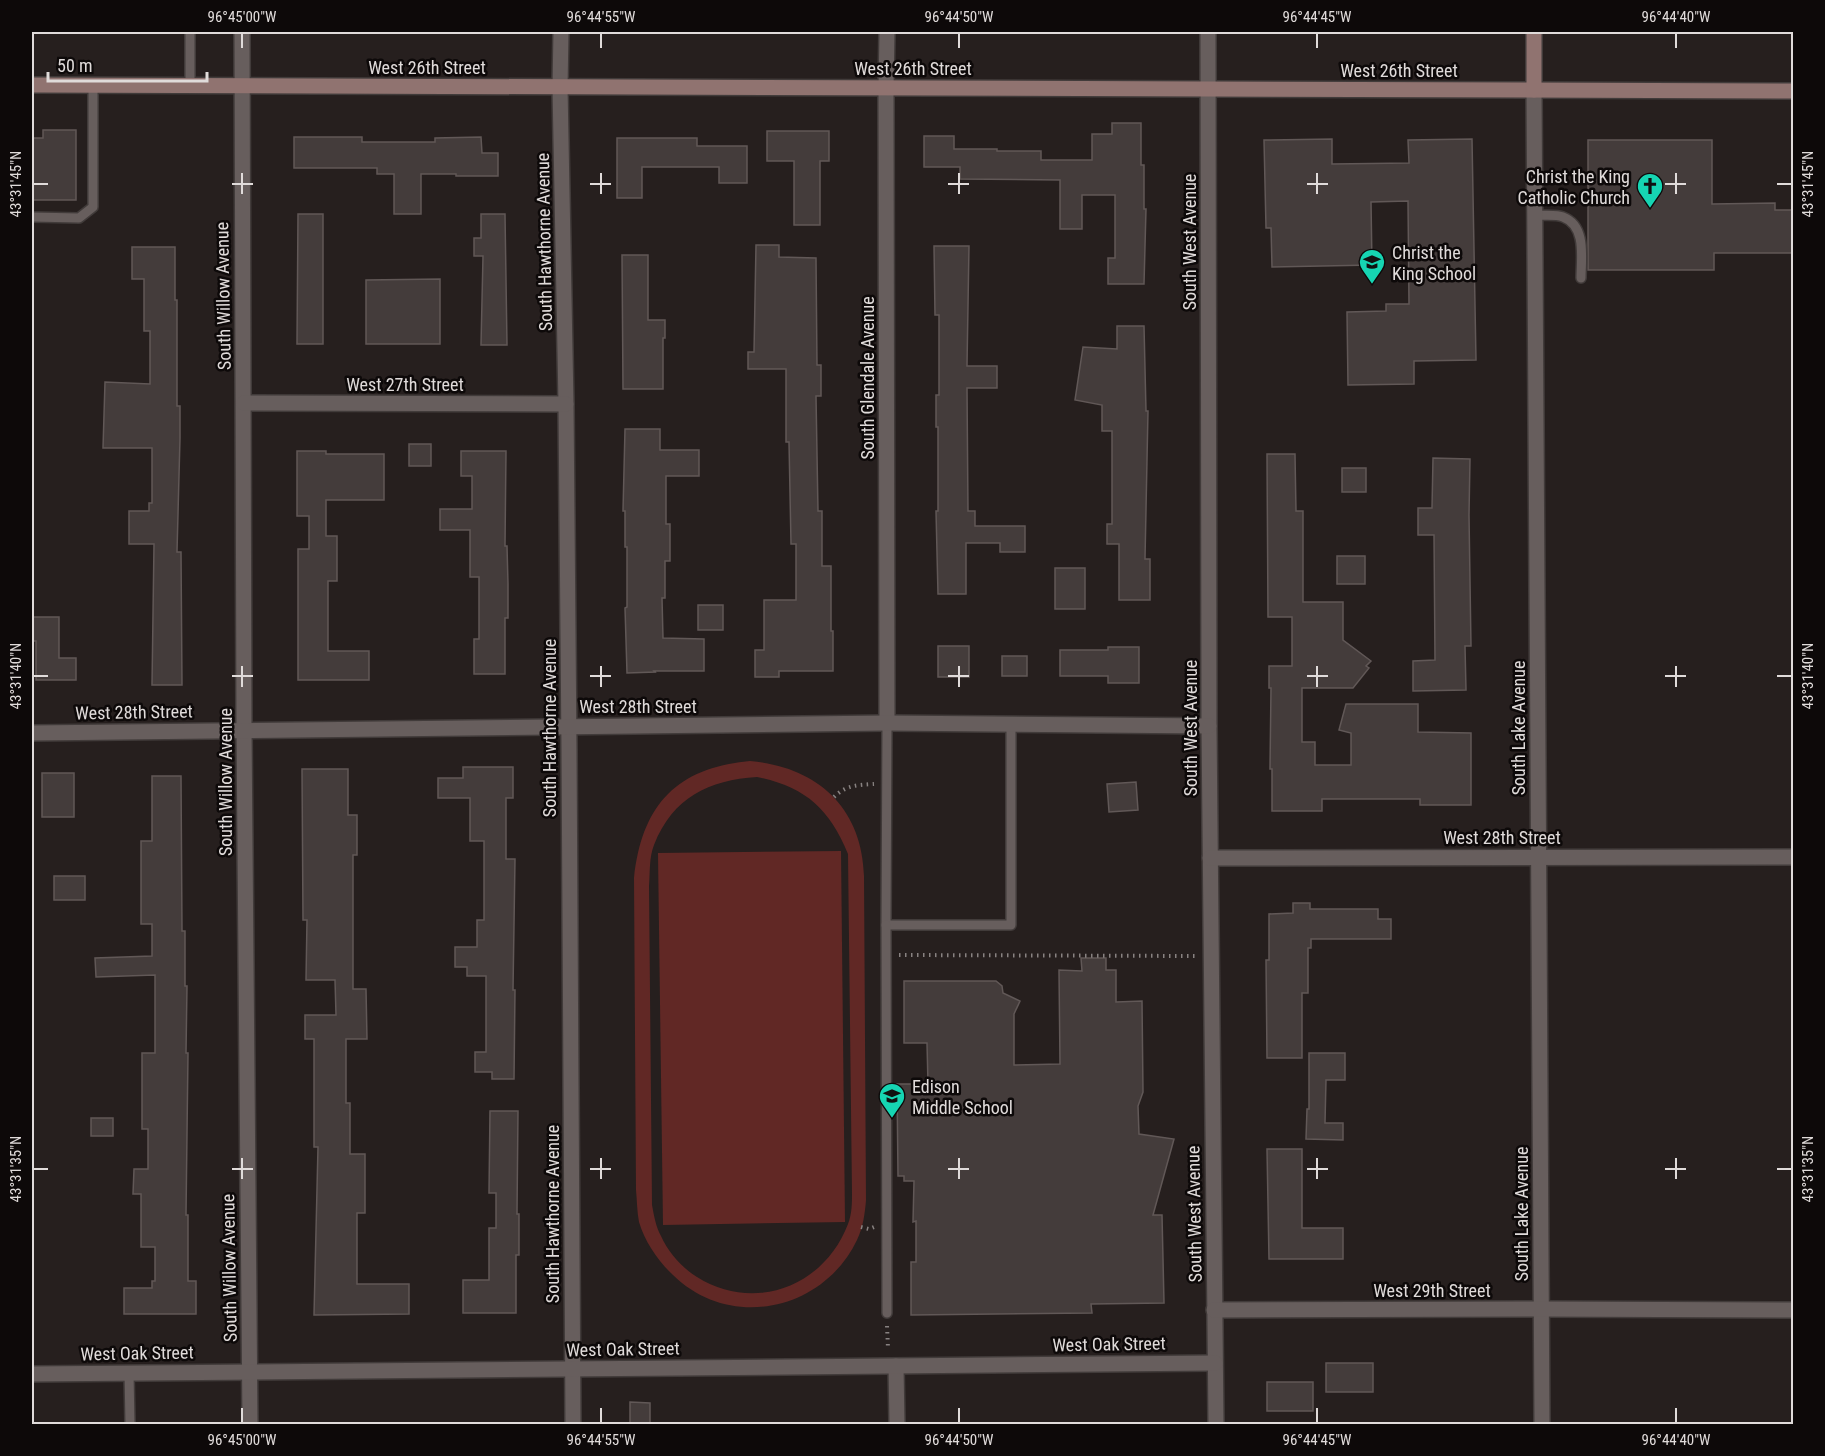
<svg xmlns="http://www.w3.org/2000/svg" width="1825" height="1456" font-family="'Roboto Condensed',sans-serif">
  <style>
    .green { fill: #612825; fill-rule: evenodd }
    .building { fill: #443c3b; stroke: #615857; stroke-width: 1.5 }
    .lines { fill: none; stroke-linecap: round; stroke-linejoin: round }
    .lane-casing { stroke: #413b3a; stroke-width: 12 }
    .street-casing { stroke: #413b3a; stroke-width: 18 }
    .secondary-casing { stroke: #413b3a; stroke-width: 18 }
    .path { stroke: #888281; stroke-width: 4; stroke-dasharray: 1.5 4.5; stroke-linecap: butt }
    .lane { stroke: #675e5d; stroke-width: 9 }
    .street { stroke: #675e5d; stroke-width: 15 }
    .secondary { stroke: #907370; stroke-width: 15 }
    .ticks { fill: none; stroke: #e0dbda; stroke-width: 2 }
    .labels { text-anchor: middle; dominant-baseline: central; stroke-width: 5; stroke-linejoin: round; paint-order: stroke }
    .street-label { font-size: 18px; fill: #e0dbda; stroke: #0d0909 }
    .poi-label { font-size: 18px; fill: #e0dbda; stroke: #0d0909; text-anchor: start }
    .neatline { fill: none; stroke: #e0dbda; stroke-width: 2 }
    .ticks-label { font-size: 15px; text-anchor: middle; fill: #e0dbda }
  </style>
  <rect width="100%" height="100%" fill="#261f1e"/>
  <g class="green">
    <path d="M750,761C817,767 862,807 864,876L866,1200C865,1213 863,1228 857,1240C823,1311 730,1331 673,1275C658,1261 645,1242 639,1222C637,1212 637,1200 636,1190L634,878C642,805 676,768 750,761ZM757,777C805,787 829,808 848,854L852,1193C852,1203 852,1214 848,1224C824,1287 754,1313 697,1277C682,1268 668,1252 661,1236C656,1227 654,1216 652,1205L649,886C650,873 649,857 654,845C673,797 709,780 757,777Z"/>
    <path d="M841,851L845,1222L663,1225L658,853Z"/>
  </g>
  <g class="building">
    <path d="M1112,123H1141V165H1144V209H1146L1144,284H1108V258H1115V195H1082V229H1060V180L960,179V167H924V136H954V149H997V151H1041V160H1092V134H1112Z"/>
    <path d="M43,130H76V200H32V138H43Z"/>
    <path d="M767,131H829V161H820V225H794V161H767Z"/>
    <path d="M294,137H362V142H435V138L481,137L482,153H498V176H456V174H421V214H394V174H377V168H294Z"/>
    <path d="M617,138H697V146H747V183H719V167H642V198H617Z"/>
    <path d="M1332,139V164L1409,163L1408,140L1472,139L1476,360L1414,361V384L1348,385L1347,312L1386,311V304H1409L1408,201L1371,202L1372,265L1272,267L1271,228H1266L1264,140Z"/>
    <path d="M1588,140H1712V204L1775,203V210H1794V253H1714V270H1588Z"/>
    <path d="M298,214H323V344H297Z"/>
    <path d="M481,214H505L507,345H481L483,256H474V238H481Z"/>
    <path d="M756,245H779V257L816,258L817,365H821V396H816L818,511H822V566H831V631H833V671H779V677H755V650H764V600H796V544H791L789,442H786V369H748V352H754Z"/>
    <path d="M934,246H969L967,366H997V388H967L968,511H975V526H1025V552H1000V543H966V594H938L936,511H938V427H936V395H939V315H935Z"/>
    <path d="M132,247H175V300H177V406H180V438L177,552H181L182,685H152L154,544H129V511H149V503H152V448H103L105,382L150,384V331H144V279H132Z"/>
    <path d="M622,255H648V320H665V338H663V389H623Z"/>
    <path d="M440,279V344H366V280Z"/>
    <path d="M1117,326H1144L1146,411H1148L1145,559H1150V600H1119V544H1107V524H1112V431H1102V405L1075,400L1083,347L1117,349Z"/>
    <path d="M625,429H660V450H699V476H666V524H670V561H665V598H662L663,638L704,639V671H654L655,672L627,673L625,608L627,607V547H625V511H623Z"/>
    <rect x="409" y="444" width="22" height="22"/>
    <path d="M297,451H326V454H384V500H326V536H337V581H328V651H369V680H298V549H309V516H297Z"/>
    <path d="M461,451H506L505,546H507L508,584V618H505V674H474V639H479V577H470V530H440V509H472V476H461Z"/>
    <path d="M1267,454H1295L1296,511H1303V602H1343V640L1371,661L1366,666L1369,668L1353,688H1302V742H1315V765H1351V733L1339,730L1346,704H1418V732L1471,733V805H1420V799H1322V811H1272V769H1270L1271,688H1269V666H1292V617H1268Z"/>
    <path d="M1433,458L1470,459L1469,515L1471,646H1465L1466,690L1413,691V661L1435,660L1434,535H1418V508H1432Z"/>
    <rect x="1342" y="468" width="24" height="24"/>
    <rect x="1337" y="556" width="28" height="28"/>
    <rect x="1055" y="568" width="30" height="41"/>
    <rect x="698" y="605" width="25" height="25"/>
    <path d="M32,617H59V658H76V680H36V641H32Z"/>
    <rect x="938" y="646" width="31" height="31"/>
    <path d="M1108,647H1139V683H1108V676H1060V650H1108Z"/>
    <rect x="1002" y="656" width="25" height="20"/>
    <path d="M463,767H513V798H506V859H515L513,990H515L514,1079H492V1072H475V1052H486V976H467V967H455V947H477V920H484V841H470V798H438V778H463Z"/>
    <path d="M302,769H348V815H357V855H353V989H366L367,1039H346V1103H350V1154H365V1213H357V1284H409V1314L314,1315L318,1147H314V1039H305V1015H336L335,980H306L307,920H303Z"/>
    <rect x="42" y="773" width="32" height="44"/>
    <path d="M152,776H181L182,931H185V986H187L186,1053H188L186,1215H188V1281H196V1314H124V1288H152V1281H155V1247H141V1194H133L134,1169H148V1129H142V1053H155V975L96,977L95,958L152,956V924H141V841H152Z"/>
    <path d="M1136,782L1138,810L1109,812L1107,784Z"/>
    <rect x="54" y="876" width="31" height="24"/>
    <path d="M1293,903H1310V909H1378V919H1391V939H1311V948H1308V993H1302V1058H1267L1266,960H1269V914L1293,913Z"/>
    <path d="M1081,958H1106V970H1116V1002L1142,1001L1143,1092L1138,1106L1139,1134L1174,1139L1153,1215H1162L1164,1303L1091,1304L1092,1313L911,1315V1262H916V1221L913,1222L914,1181H904V1176H898L897,1084H928L927,1043H904V981H996L1002,986L1003,993L1020,1001L1014,1014V1065L1060,1064L1059,970L1082,971Z"/>
    <path d="M1309,1053H1345V1080H1326L1325,1123H1343V1140L1306,1139L1307,1109H1309Z"/>
    <path d="M490,1111H518L517,1214H519V1255H516V1313H463V1280H489V1228H496V1193H489Z"/>
    <rect x="91" y="1118" width="22" height="18"/>
    <path d="M1267,1149H1302V1228H1343V1259H1269Z"/>
    <rect x="1326" y="1363" width="47" height="29"/>
    <rect x="1267" y="1382" width="46" height="29"/>
    <path d="M630,1402L650,1403V1425H630Z"/>
  </g>
  <g class="lines">
    <g class="lane-casing">
      <g id="lane">
        <path d="M190,86V32"/>
        <path d="M1534,215C1543,216 1556,214 1563,217C1587,226 1581,259 1581,278"/>
        <path d="M32,217L79,218L93,207V85"/>
        <path d="M887,723L886,925H1011V725"/>
        <path d="M886,925L887,1313"/>
        <path d="M129,1373L130,1424"/>
      </g>
    </g>
    <g class="street-casing">
      <g id="street">
        <path d="M242,32L244,730L250,1424"/>
        <path d="M561,32L560,87L566,404L569,749L573,1424"/>
        <path d="M1208,32L1209,726L1216,1424"/>
        <path d="M1534,90L1542,1424"/>
        <path d="M244,403L566,404"/>
        <path d="M887,723L886,88L887,32"/>
        <path d="M32,733L887,723L1209,726"/>
        <path d="M1210,858L1794,857"/>
        <path d="M1214,1310L1541,1309L1794,1310"/>
        <path d="M896,1366L897,1424"/>
        <path d="M32,1374L1215,1363"/>
      </g>
    </g>
    <g class="secondary-casing">
      <g id="secondary">
        <path d="M32,85L1794,91"/>
        <path d="M1534,90V32"/>
      </g>
    </g>
    <g class="path">
      <path d="M834,797C846,785 858,785 874,784"/>
      <path d="M899,955L1195,956"/>
      <path d="M861,1227L869,1229L874,1227"/>
      <path d="M887,1326L888,1348"/>
    </g>
    <use href="#lane" class="lane"/>
    <use href="#street" class="street"/>
    <use href="#secondary" class="secondary"/>
  </g>
  <path class="ticks" d="M242,33V48M601,33V48M959,33V48M1317,33V48M1676,33V48M242,173V194M601,173V194M959,173V194M1317,173V194M1676,173V194M33,184H48M232,184H253M590,184H611M948,184H969M1307,184H1328M1665,184H1686M1777,184H1792M242,666V687M601,666V687M959,666V687M1317,666V687M1676,666V687M33,676H48M232,676H253M590,676H611M948,676H969M1307,676H1328M1665,676H1686M1777,676H1792M242,1158V1179M601,1158V1179M959,1158V1179M1317,1158V1179M1676,1158V1179M33,1169H48M232,1169H253M590,1169H611M948,1169H969M1307,1169H1328M1665,1169H1686M1777,1169H1792M242,1408V1423M601,1408V1423M959,1408V1423M1317,1408V1423M1676,1408V1423"/>
  <defs>
    <g id="church-pin" transform="scale(1.35)"><path d="M0 17L-7.5 6A9.5 9.5 0 1 1 7.5 6Z" fill="#16d5b3" stroke="#0d0909"/><path d="M-1.2-6h2.4v3.5h3.3v2.4h-3.3V6h-2.4V-.1h-3.3v-2.4h3.3Z" fill="#111"/></g>
    <g id="school-pin" transform="scale(1.35)"><path d="M0 17L-7.5 6A9.5 9.5 0 1 1 7.5 6Z" fill="#16d5b3" stroke="#0d0909"/><path d="M0-5L7-2L0 1L-7-2ZM-4 1L0 2.5L4 1V4Q0 6-4 4Z" fill="#111"/></g>
  </defs>
  <g fill-rule="evenodd">
    <use href="#church-pin" x="1650" y="186"/>
    <use href="#school-pin" x="1372" y="262"/>
    <use href="#school-pin" x="892" y="1096"/>
  </g>
  <g class="labels">
    <g class="street-label">
      <text x="427" y="67">West 26th Street</text>
      <text x="913" y="68">West 26th Street</text>
      <text x="1399" y="70">West 26th Street</text>
      <text transform="translate(544 242) rotate(-91)">South Hawthorne Avenue</text>
      <text transform="translate(1189 242) rotate(-90)">South West Avenue</text>
      <text transform="translate(223 296) rotate(-91)">South Willow Avenue</text>
      <text transform="translate(867 378) rotate(-90)">South Glendale Avenue</text>
      <text x="405" y="384">West 27th Street</text>
      <text x="638" y="706">West 28th Street</text>
      <text transform="translate(134 712) rotate(-1)">West 28th Street</text>
      <text transform="translate(549 728) rotate(-90)">South Hawthorne Avenue</text>
      <text transform="translate(1190 728) rotate(-90)">South West Avenue</text>
      <text transform="translate(1518 728) rotate(-90)">South Lake Avenue</text>
      <text transform="translate(225 782) rotate(-90)">South Willow Avenue</text>
      <text x="1502" y="837">West 28th Street</text>
      <text transform="translate(552 1214) rotate(-90)">South Hawthorne Avenue</text>
      <text transform="translate(1194 1214) rotate(-91)">South West Avenue</text>
      <text transform="translate(1521 1214) rotate(-90)">South Lake Avenue</text>
      <text transform="translate(229 1268) rotate(-91)">South Willow Avenue</text>
      <text x="1432" y="1290">West 29th Street</text>
      <text transform="translate(1109 1344) rotate(-1)">West Oak Street</text>
      <text transform="translate(623 1349) rotate(-1)">West Oak Street</text>
      <text transform="translate(137 1353) rotate(-1)">West Oak Street</text>
    </g>
    <g class="poi-label">
      <text x="1630" y="176" text-anchor="end">Christ the King<tspan x="1630" dy="21">Catholic Church</tspan></text>
      <text x="1392" y="252">Christ the<tspan x="1392" dy="21">King School</tspan></text>
      <text x="912" y="1086">Edison<tspan x="912" dy="21">Middle School</tspan></text>
    </g>
  </g>
  <rect width="1825" height="1456" fill="none" stroke="#0d0909" stroke-width="66"/>
  <path d="M48 72v9h159v-9" fill="none" stroke="#e0dbda" stroke-width="3"/>
  <text x="57" y="72" font-size="18" fill="#e0dbda" stroke="#0d0909" stroke-width="4.5" paint-order="stroke">50 m</text>
  <rect x="33" y="33" width="1759" height="1390" class="neatline"/>
  <g class="ticks-label">
    <text x="242" y="22">96°45'00"W</text>
    <text x="601" y="22">96°44'55"W</text>
    <text x="959" y="22">96°44'50"W</text>
    <text x="1317" y="22">96°44'45"W</text>
    <text x="1676" y="22">96°44'40"W</text>
    <text transform="translate(16 184) rotate(-90)" y="5">43°31'45"N</text>
    <text transform="translate(1808 184) rotate(-90)" y="5">43°31'45"N</text>
    <text transform="translate(16 676) rotate(-90)" y="5">43°31'40"N</text>
    <text transform="translate(1808 676) rotate(-90)" y="5">43°31'40"N</text>
    <text transform="translate(16 1169) rotate(-90)" y="5">43°31'35"N</text>
    <text transform="translate(1808 1169) rotate(-90)" y="5">43°31'35"N</text>
    <text x="242" y="1445">96°45'00"W</text>
    <text x="601" y="1445">96°44'55"W</text>
    <text x="959" y="1445">96°44'50"W</text>
    <text x="1317" y="1445">96°44'45"W</text>
    <text x="1676" y="1445">96°44'40"W</text>
  </g>
</svg>
